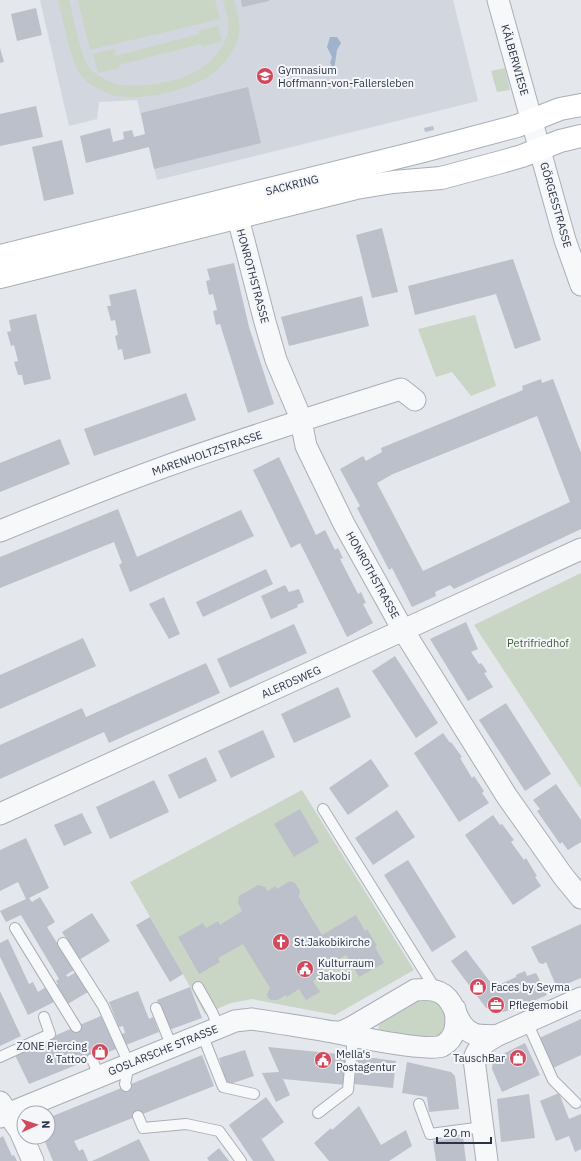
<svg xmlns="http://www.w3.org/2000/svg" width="581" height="1161" font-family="'IBM Plex Sans',sans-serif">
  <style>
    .built { fill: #d2d6de }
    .green { fill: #c9d6c5 }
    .water { fill: #9fb4cc }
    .building { fill: #bbc0ca; fill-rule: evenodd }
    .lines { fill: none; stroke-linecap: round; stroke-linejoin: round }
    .lane-casing { stroke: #a9aeb7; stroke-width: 12 }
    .street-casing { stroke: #a9aeb7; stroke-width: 23 }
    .secondary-casing { stroke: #a9aeb7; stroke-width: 24 }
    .lane { stroke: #f7f8fa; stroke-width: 10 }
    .street { stroke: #f7f8fa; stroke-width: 21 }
    .secondary { stroke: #fff; stroke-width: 22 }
    .labels { text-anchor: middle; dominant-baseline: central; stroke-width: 4; stroke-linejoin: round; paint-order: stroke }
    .street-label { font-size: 11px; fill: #2b3445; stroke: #f4f6f9 }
    .poi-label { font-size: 11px; fill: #2b3445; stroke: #f4f6f9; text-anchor: start }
    .park-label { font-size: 11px; fill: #3f6138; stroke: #f4f6f9 }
  </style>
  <rect width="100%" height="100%" fill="#e4e7ec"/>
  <path class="built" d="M40,0H453L478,101L157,180L137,100L99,102L97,119L69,126Z"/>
  <g class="green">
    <path d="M58,0H69C74,17 80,57 91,70C93,72 96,74 98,75C104,79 113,84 120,85C144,88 174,82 195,72C209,65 222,51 227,36C231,25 226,11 223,0H234C237,12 242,27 238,39C234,50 225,63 216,71C195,89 144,101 117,96C108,95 89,85 83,78C71,65 63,18 58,0Z"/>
    <path d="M78,0H215L220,19L90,50Z"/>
    <path d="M218,26L222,41L202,47L201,44L119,65V68L98,73L93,54L114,49L116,56L199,34L198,31Z"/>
    <path d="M505,68L510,90L497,92L491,71Z"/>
    <path d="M475,315L496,386L471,396L452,372L436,377L418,329Z"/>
    <path d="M581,573V788L474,625Z"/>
    <path d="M302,790L414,970L335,1015L252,999L231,1003L205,1014L183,974L130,882Z"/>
    <path d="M416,997H433L448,1015L446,1031L434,1041L379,1031L378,1020Z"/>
  </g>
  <path class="water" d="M330,37H337L341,43L337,50L334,70L330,63L332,57L327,47Z"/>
  <g class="building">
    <path d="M241,0H269V1L242,7Z"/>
    <path d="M36,8L42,35L17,41L11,14Z"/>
    <path d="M0,48L4,62L0,63Z"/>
    <path d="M248,87L261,143L154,169L149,147L86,163L80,136L110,128L113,142L124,139L123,132L132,130L134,137L145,134L141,113Z"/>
    <path d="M36,106L43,137L0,146V114Z"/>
    <path d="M433,126L434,130L425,132L424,128Z"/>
    <path d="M62,140L74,194L44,201L32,147Z"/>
    <path d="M382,228L398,292L372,298L356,235Z"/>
    <path d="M513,259L541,340L515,349L496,294L415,315L408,286Z"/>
    <path d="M234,263L249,327L274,404L248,413L220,324L216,325L213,311L217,310L213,294L209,295L206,281L210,280L207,269Z"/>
    <path d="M136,289L151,353L124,360L122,349L118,350L115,336L118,335L115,320L111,321L107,306H111L109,295Z"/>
    <path d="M362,296L369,326L289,346L281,317Z"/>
    <path d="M36,314L51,379L24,385L22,375H18L14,362L18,361L14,345L11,346L7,332L11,331L9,320Z"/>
    <path d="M541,379L542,383L553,379L581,453V529L454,589L450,585L435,592L436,596L412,607L392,568L389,570L357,508L360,506L340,469L363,456L366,461L382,452L381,448L523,390L522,386ZM537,416L570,502L423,571L377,483L393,474Z"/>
    <path d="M186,393L196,420L94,456L84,429Z"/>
    <path d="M60,439L70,464L0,492V463Z"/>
    <path d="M279,457L316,535L325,530L335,550L338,548L343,558L340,559L358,594L361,592L366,603L363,604L373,623L347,637L300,543L291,548L253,470Z"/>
    <path d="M118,509L137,557L241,510L254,536L130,592L119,565L122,563L114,542L0,588V557Z"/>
    <path d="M266,569L273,584L203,617L196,602Z"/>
    <path d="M285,585L289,592L299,589L304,602L297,605L298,607L271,619L261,596Z"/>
    <path d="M164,597L180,634L169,639L149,604Z"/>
    <path d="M466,622L478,649L471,652L479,664L481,663L484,667L487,672L484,673L493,687L468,701L430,639Z"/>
    <path d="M294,624L307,653L230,688L217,659Z"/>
    <path d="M83,638L96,666L0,709V675Z"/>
    <path d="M395,656L438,723L416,738L372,671Z"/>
    <path d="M206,663L220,693L109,743L104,732L0,779V745L82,708L86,717Z"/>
    <path d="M338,687L351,717L294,743L281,714Z"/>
    <path d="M506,703L551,774L525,791L479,720Z"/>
    <path d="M263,730L275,757L231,778L218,751Z"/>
    <path d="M443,733L450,743L451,742L462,757L460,758L472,778L474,776L484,791L482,793L489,803L459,822L414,753Z"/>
    <path d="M206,757L217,781L179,799L168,775Z"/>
    <path d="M371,759L389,786L348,815L329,788Z"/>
    <path d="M154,780L169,812L110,839L96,807Z"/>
    <path d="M556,784L581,820V842L568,850L562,842L560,844L537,811L540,809L533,800Z"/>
    <path d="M300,809L319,842L294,857L274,824Z"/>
    <path d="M397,810L415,837L373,865L355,838Z"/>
    <path d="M82,813L92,833L64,846L54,825Z"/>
    <path d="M493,815L500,825L502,824L514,840L511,842L524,860L526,858L537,876L535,877L541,886L513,905L465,835Z"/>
    <path d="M26,838L49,888L29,898L32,902L40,897L55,922L47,927L74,970L66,975L68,977L76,972L88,992L66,1005L54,986L58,984L56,981L59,979L21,915L6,922L0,911L26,899L18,882L0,891V850Z"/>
    <path d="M408,860L456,937L432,952L384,875Z"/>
    <path d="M290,881L295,883L300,891L299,897L322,935L356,915L365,931L367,929L377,946L375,947L384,963L359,977L346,955L322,969L325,974L313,981L320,992L306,1000L299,989L287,997L286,995L277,1000H271L268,998L267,994L270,988L243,944L218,958L220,962L199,974L178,937L203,923L206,928L218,921L220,925L242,911L238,903L239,896L258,885L265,887L268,891L275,886L277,889Z"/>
    <path d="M92,913L110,941L79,960L62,932Z"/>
    <path d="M150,917L183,974L170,982L136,925Z"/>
    <path d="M581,924V978L557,988L546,962L543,964L539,963L531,947Z"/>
    <path d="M8,939L29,984L33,982L38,992L46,987L54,1002L28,1015L0,957V943Z"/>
    <path d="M466,950L494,987L516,977V975L525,971L527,976L536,973L547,995L511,1011V1010L502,1012L486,1008L451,961Z"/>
    <path d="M190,987L202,1018L169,1030L157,1000Z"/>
    <path d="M0,991L21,1036L0,1046Z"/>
    <path d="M138,991L149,1019L153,1017L159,1032L126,1045L121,1034L125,1033L123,1026L119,1027L109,1002Z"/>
    <path d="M101,1016L116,1049L29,1084L14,1053Z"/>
    <path d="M581,1019V1055L551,1069L537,1039Z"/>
    <path d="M525,1043L540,1075L502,1092L492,1069L493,1059Z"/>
    <path d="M268,1047L349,1055L346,1085L283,1079L290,1095L276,1102L262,1073L279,1072Z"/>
    <path d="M245,1050L254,1076L227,1085L219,1058Z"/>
    <path d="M202,1055L214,1086L74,1141L79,1151L83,1149L88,1161H53L43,1137H48V1118Z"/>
    <path d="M358,1056L396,1061L393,1088L354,1084Z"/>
    <path d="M407,1062L451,1072L455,1076L459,1109L429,1112L427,1097L402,1093Z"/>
    <path d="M559,1093L569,1119L581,1114V1149L575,1152L569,1136L556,1141L540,1101Z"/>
    <path d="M529,1094L535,1138L501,1142L497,1099Z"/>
    <path d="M266,1097L284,1122L262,1139L259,1135L275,1161H253L229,1125Z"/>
    <path d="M359,1106L381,1145L406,1130L412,1146L389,1161H329L314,1143L331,1128L332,1130Z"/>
    <path d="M3,1136L12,1156L14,1155L17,1161H0V1138Z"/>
    <path d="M463,1137L466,1161H436L433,1141Z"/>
    <path d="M139,1139L150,1161H92L101,1157Z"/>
    <path d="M219,1148L229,1161H209L207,1158Z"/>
  </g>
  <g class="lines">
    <g class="lane-casing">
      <g id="lane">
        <path d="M323,809L436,990"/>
        <path d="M15,928L76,1027"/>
        <path d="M63,943L103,1006L129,1064L125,1084L126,1086"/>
        <path d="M198,987L212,1012L219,1028"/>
        <path d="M156,1008L172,1047"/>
        <path d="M527,1022L553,1080L576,1103"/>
        <path d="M202,1034L223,1087L254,1094"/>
        <path d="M0,1057L50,1034L44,1017"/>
        <path d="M92,1059L99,1076"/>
        <path d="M419,1104L430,1134L483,1127"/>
        <path d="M318,1113L348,1090L353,1036"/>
        <path d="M138,1116L143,1128L186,1124L219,1131L241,1161"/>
      </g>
    </g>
    <g class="street-casing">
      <g id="street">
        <path d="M498,0L565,240L581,285"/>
        <path d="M238,218L265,322L276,360L300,416L306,446L344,524L403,630L506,795L563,876L581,898"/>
        <path d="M0,531C54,509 109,487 164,467C242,439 321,414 401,389L415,400"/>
        <path d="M0,814L581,549"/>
        <path d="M334,1032H341L352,1027L415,990C463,984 447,1023 474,1034C481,1036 489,1035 496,1036L581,998"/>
        <path d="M0,1102L20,1131L33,1161"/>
        <path d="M0,1117L235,1021L252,1019C279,1023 306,1027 333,1032C351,1036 428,1052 442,1046C457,1038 457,1023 455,1009"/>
        <path d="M487,1161L474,1059C477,1047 486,1042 496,1036"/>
      </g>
    </g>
    <g class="secondary-casing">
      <g id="secondary">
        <path d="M0,256L423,151L517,126L560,109L581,105"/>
        <path d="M0,277L356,188L393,182L441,178L501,162L522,156L560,141L581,136"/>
      </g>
    </g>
    <use href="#lane" class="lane"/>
    <use href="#street" class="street"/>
    <use href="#secondary" class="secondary"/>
  </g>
  <defs>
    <g id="school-disc" transform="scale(0.9)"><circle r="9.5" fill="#d1495b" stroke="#f4f6f9"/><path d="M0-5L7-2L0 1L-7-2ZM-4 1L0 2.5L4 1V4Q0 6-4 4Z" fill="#fff"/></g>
    <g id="church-disc" transform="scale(0.9)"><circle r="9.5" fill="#d1495b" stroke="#f4f6f9"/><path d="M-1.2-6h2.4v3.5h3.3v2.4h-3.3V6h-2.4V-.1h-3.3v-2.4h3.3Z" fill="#fff"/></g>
    <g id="civic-disc" transform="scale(0.9)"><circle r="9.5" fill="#d1495b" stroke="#f4f6f9"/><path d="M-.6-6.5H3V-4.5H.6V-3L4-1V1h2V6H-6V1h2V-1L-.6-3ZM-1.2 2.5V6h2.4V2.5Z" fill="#fff"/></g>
    <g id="shop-disc" transform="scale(0.9)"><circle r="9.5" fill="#d1495b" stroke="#f4f6f9"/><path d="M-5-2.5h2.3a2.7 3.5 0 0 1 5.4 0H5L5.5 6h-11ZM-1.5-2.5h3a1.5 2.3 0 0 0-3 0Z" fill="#fff"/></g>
    <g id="office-disc" transform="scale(0.9)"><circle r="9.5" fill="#d1495b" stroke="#f4f6f9"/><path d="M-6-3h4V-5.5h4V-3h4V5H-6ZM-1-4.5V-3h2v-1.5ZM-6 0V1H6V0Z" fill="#fff"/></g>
  </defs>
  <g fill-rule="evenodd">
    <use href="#school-disc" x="265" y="76"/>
    <use href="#church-disc" x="281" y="942"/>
    <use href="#civic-disc" x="305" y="969"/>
    <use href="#shop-disc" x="478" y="987"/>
    <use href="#office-disc" x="496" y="1005"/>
    <use href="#shop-disc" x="100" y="1052"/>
    <use href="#shop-disc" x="518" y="1058"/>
    <use href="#civic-disc" x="323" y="1060"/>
  </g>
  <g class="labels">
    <g class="street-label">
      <text transform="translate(515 60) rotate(74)">KÄLBERWIESE</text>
      <text transform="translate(292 185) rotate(-14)">SACKRING</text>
      <text transform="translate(556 205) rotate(74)">GÖRGESSTRASSE</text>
      <text transform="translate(253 276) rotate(75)">HONROTHSTRASSE</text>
      <text transform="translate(207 453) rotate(-19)">MARENHOLTZSTRASSE</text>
      <text transform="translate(373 575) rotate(61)">HONROTHSTRASSE</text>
      <text transform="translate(291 682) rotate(-24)">ALERDSWEG</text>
      <text transform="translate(163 1050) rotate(-22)">GOSLARSCHE STRASSE</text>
    </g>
    <g class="poi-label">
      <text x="278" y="70">Gymnasium<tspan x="278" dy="13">Hoffmann-von-Fallersleben</tspan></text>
      <text x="294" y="942">St.Jakobikirche</text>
      <text x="318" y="963">Kulturraum<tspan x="318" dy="13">Jakobi</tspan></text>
      <text x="491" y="987">Faces by Seyma</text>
      <text x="509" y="1005">Pflegemobil</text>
      <text x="87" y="1046" text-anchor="end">ZONE Piercing<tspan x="87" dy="13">&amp; Tattoo</tspan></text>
      <text x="336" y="1054">Mella's<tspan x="336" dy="13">Postagentur</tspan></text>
      <text x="505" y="1058" text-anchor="end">TauschBar</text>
    </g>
    <g class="park-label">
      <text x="538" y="643">Petrifriedhof</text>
    </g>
  </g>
  <g transform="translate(36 1125) rotate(87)"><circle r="19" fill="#f4f6f9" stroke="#a4a8b1"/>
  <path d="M0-3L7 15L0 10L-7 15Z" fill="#d1495b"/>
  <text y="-6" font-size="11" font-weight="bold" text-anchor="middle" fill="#2b3445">N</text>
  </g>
  <path d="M437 1137v6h54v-6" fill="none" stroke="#2b3445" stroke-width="2"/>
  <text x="443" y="1137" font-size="12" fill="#2b3445" stroke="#f4f6f9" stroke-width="3" paint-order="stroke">20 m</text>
</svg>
